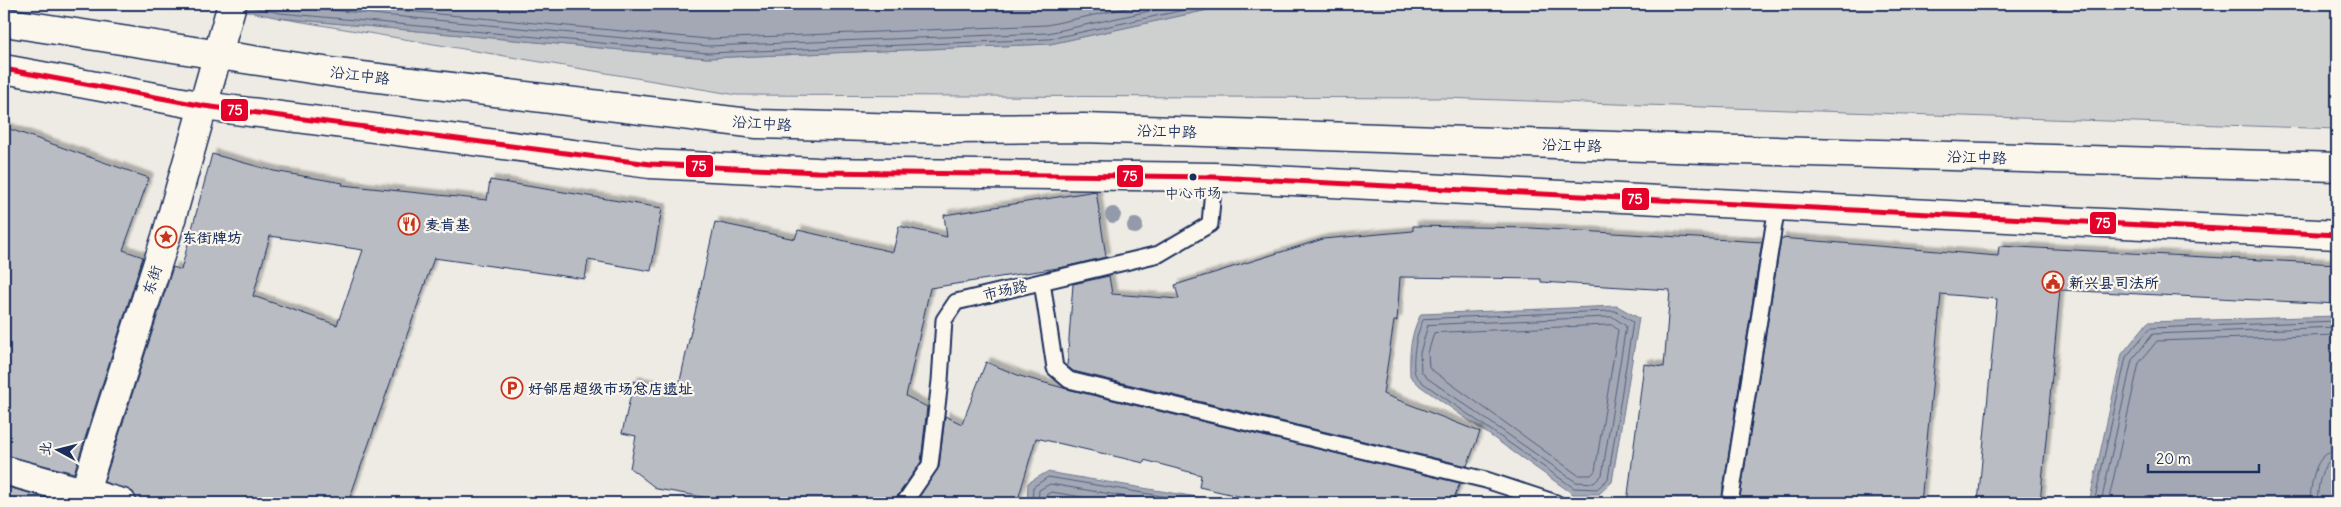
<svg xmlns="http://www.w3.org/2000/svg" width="2341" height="507" font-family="Delius,'LXGW WenKai TC',sans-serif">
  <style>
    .green { fill: #cecfcf; stroke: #747f96 }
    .water { fill: #a3a8b4; stroke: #6d7892 }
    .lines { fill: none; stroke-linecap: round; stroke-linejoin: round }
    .shore { stroke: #515f80; stroke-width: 1 }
    .building { fill: #b9bcc3; stroke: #1b2f5e; fill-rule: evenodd; filter: url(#shadow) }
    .lane-casing { stroke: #1b2f5e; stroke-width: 19 }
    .street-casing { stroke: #1b2f5e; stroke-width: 31 }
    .primary-casing { stroke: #1b2f5e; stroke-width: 31 }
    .lane { stroke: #fbf7ec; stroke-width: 15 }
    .street { stroke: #fbf7ec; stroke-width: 28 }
    .primary { stroke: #fbf7ec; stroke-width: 28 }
    .bus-1-casing { stroke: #fbf7ec; stroke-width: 9 }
    .bus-1 { stroke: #e4002b; stroke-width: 5 }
    .tree { fill: #939aaa }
    .bus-dot { fill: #1b2f5e; stroke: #fbf7ec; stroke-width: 2 }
    .labels { text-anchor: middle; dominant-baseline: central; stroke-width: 4.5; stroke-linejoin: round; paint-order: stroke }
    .bus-label { font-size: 14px; fill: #1b2f5e; stroke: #fbf7ec }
    .street-label { font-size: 15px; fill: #1b2f5e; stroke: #fbf7ec }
    .poi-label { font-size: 15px; font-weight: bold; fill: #1b2f5e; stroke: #fbf7ec; text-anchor: start }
    .line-badge { stroke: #fbf7ec; stroke-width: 2 }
    .badge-label { font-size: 14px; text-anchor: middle; font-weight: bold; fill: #fff }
  </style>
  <defs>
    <filter id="shadow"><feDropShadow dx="4.5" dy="-4.5" stdDeviation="1" flood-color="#0004"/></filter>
  </defs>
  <rect width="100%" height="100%" fill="#eeebe4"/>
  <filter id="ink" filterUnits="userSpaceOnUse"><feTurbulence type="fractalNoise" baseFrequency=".02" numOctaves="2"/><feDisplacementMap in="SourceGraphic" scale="10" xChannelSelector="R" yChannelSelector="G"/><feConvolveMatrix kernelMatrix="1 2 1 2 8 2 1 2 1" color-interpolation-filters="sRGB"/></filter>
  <g filter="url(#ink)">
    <path class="green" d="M1235,4H2337V129L1443,98L737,95L279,18L707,58L1050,44Z"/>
    <g class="water">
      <path d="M213,4H1235L1050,44L707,58L279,18Z"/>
      <path d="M1617,306L1639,318L1612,482L1599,494H1573L1420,386L1410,376C1409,355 1410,334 1421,314Z"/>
      <path d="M2337,316V457L2328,503H2089L2122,354L2148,322Z"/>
      <path d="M1047,472L1233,503H1027L1028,483Z"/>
    </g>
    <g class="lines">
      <g class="shore">
        <path d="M267,4L708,46L1048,33L1182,4"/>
        <path d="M330,4L708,39L1047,25L1146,4"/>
        <path d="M247,6L280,13L708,53L1049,39L1212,4"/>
        <path d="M1615,311L1633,322L1608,479L1597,489L1574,488L1423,383C1421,380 1416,377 1415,374C1411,361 1417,329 1424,319Z"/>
        <path d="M1613,317L1626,326L1602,475L1594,483L1576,482L1427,378L1421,371L1420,353L1428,325Z"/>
        <path d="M1612,325L1618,330L1595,471L1591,475H1578L1429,368L1428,353L1434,333Z"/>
        <path d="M1032,503L1033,487L1048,477L1203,503"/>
        <path d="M1038,503L1039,490L1050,484L1165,503"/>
        <path d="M1045,503L1046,495L1051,492L1120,503"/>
        <path d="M2094,503L2126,357L2150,328L2337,321"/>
        <path d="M2101,503L2132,360L2153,334L2337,327"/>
        <path d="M2108,503L2139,363L2157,341L2337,335"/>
        <path d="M2310,503C2311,484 2314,451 2337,451"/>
        <path d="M2317,503C2318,489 2320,459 2337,458"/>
      </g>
    </g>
    <g class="building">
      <path d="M4,127L149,178L123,250L143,257L74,473L4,455Z"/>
      <path d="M212,154L274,171L343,183L342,185L487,200L490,180L662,208L651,271L588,260L585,279L434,258L348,503H137L133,492L104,482L173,267L181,270ZM270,236L363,250L337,325L253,296Z"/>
      <path d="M1096,191L1106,257L1064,267L930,288L906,396L927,407L921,462L896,498L895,503H738L657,489L630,468L636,436L622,433L634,381L678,390L715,222L795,239L798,230L893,252L899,226L947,237L944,215Z"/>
      <path d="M1413,226L1531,228L1762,242L1721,503H1627L1644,364L1664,367L1670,290L1541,282V279L1400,277L1397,321H1394L1383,394L1480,432L1467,466L1073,371L1067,366L1073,284L1109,276L1112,294L1179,299L1175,285L1323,239L1413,231Z"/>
      <path d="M1781,238L1998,256L1999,246L2337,264V304L2060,290L2040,503H1978L1997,299L1941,294L1921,503H1739Z"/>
      <path d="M986,362L1020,376L1067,389L1460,483L1452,503H1269L1199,487L1201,475L1144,460V463L1036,438L1017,503H915L939,467L945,416L962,424Z"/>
      <path d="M4,486L65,503H4Z"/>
    </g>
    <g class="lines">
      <g class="lane-casing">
        <g id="lane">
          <path d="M1042,282L1055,368L1069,380L1486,480L1556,503"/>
          <path d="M904,503L930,465L940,381L944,320L956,302L1159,254L1210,224L1214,177"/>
          <path d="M1730,503L1777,206"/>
        </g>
      </g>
      <g class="street-casing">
        <g id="street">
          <path d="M4,470L122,503"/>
          <path d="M81,503L166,237L232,4"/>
        </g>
      </g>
      <g class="primary-casing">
        <g id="primary">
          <path d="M4,22L337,73L757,124L945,129L1084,128L1704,149L2337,167"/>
          <path d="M4,69L204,106L650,164L817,172L1214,177L2337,235"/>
        </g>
      </g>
      <use href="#lane" class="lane"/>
      <use href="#street" class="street"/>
      <use href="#primary" class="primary"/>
      <g class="bus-1-casing">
        <path id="bus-1" d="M4,69L204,106L650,164L817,172L1214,177L2337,235"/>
      </g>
      <use href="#bus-1" class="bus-1"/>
    </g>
    <g class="tree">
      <circle cx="1113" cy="215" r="8"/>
      <circle cx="1135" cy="226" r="8"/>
    </g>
  </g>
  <defs>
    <g id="restaurant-ring" transform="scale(1.125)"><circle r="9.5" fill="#fbf7ec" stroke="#c8321e" stroke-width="1.5"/><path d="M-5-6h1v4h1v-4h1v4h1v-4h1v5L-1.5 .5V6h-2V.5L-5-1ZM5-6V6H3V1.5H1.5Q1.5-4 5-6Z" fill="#c8321e"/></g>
    <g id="sight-ring" transform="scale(1.125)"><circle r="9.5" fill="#fbf7ec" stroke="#c8321e" stroke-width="1.5"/><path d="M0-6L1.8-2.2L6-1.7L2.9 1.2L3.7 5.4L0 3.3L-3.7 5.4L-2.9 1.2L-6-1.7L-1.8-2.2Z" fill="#c8321e"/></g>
    <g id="civic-ring" transform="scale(1.125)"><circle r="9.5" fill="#fbf7ec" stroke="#c8321e" stroke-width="1.5"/><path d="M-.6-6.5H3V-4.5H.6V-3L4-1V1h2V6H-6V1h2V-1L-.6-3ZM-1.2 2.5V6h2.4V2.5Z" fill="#c8321e"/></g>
    <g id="parking-ring" transform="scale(1.125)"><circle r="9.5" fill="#fbf7ec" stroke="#c8321e" stroke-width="1.5"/><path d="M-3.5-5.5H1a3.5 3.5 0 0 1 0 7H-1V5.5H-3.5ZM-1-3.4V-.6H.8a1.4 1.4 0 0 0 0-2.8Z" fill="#c8321e"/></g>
  </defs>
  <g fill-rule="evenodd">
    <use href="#restaurant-ring" x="409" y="224"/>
    <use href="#sight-ring" x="166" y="237"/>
    <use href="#civic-ring" x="2053" y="282"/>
    <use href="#parking-ring" x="512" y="388"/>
  </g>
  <circle class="bus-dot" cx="1193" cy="177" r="4.5"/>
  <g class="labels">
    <g class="bus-label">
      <text x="1193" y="193">中心市场</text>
    </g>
    <g class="street-label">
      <text transform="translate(360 75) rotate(7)">沿江中路</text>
      <text transform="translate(762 123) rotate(4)">沿江中路</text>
      <text transform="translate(1167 131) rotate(2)">沿江中路</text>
      <text transform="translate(1572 145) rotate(2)">沿江中路</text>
      <text transform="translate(1977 157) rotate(2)">沿江中路</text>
      <text transform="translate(152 280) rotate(-72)">东街</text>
      <text transform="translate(1005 290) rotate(-13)">市场路</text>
    </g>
    <g class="poi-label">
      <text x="425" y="224">麦肯基</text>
      <text x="182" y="237">东街牌坊</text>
      <text x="2069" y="282">新兴县司法所</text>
      <text x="528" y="388">好邻居超级市场总店遗址</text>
    </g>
  </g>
  <g class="line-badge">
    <rect x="220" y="98" width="29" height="24" rx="5" fill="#e4002b"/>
    <rect x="685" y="154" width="29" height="24" rx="5" fill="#e4002b"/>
    <rect x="1116" y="164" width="28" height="24" rx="5" fill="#e4002b"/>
    <rect x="1621" y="187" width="29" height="24" rx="5" fill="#e4002b"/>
    <rect x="2089" y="211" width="28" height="24" rx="5" fill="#e4002b"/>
  </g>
  <g class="badge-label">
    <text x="235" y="115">75</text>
    <text x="699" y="171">75</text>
    <text x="1130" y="181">75</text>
    <text x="1635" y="204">75</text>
    <text x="2103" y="228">75</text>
  </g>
  <rect width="2341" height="507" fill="none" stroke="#fbf7ec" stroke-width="20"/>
  <rect x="10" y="10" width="2321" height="487" fill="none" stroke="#1b2f5e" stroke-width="2" filter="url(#ink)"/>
  <g transform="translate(58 450) rotate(277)" stroke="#fbf7ec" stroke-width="4" paint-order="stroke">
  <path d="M0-4L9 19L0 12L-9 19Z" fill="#1b2f5e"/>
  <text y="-8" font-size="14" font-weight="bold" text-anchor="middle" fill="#1b2f5e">北</text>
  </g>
  <path d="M2148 464v8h111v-8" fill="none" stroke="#1b2f5e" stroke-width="2.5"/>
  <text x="2156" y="464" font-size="15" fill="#1b2f5e" stroke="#fbf7ec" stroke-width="4" paint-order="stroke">20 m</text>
</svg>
